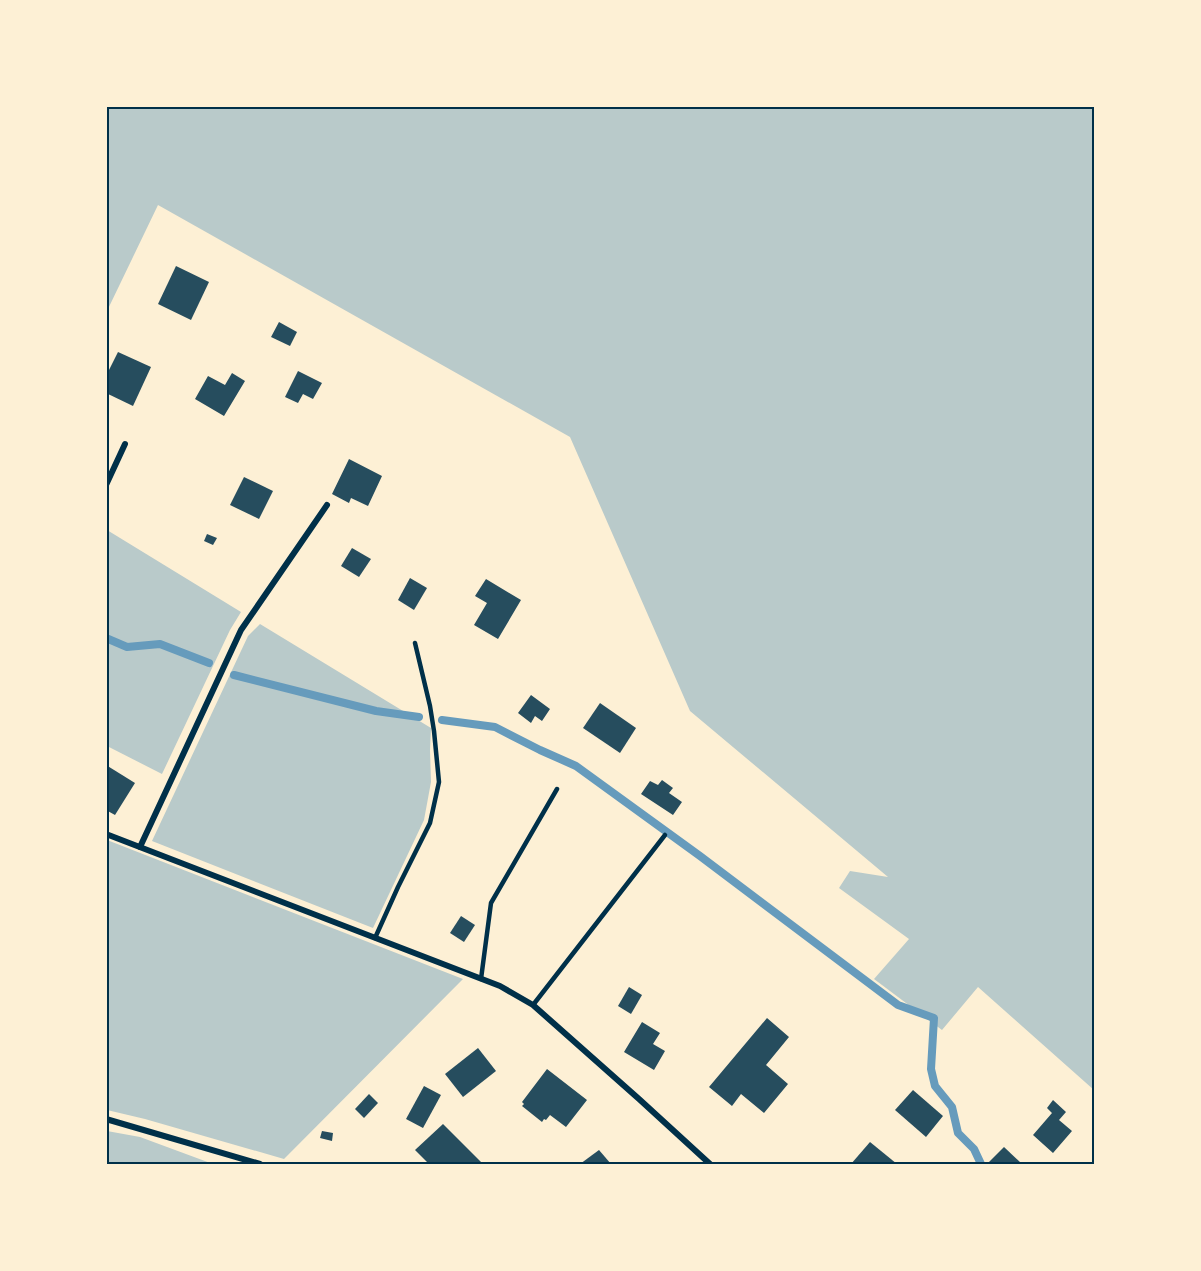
<svg xmlns="http://www.w3.org/2000/svg" width="1201" height="1271" font-family="Jost,sans-serif">
  <style>
    .green { fill: #b9caca }
    .lines { fill: none; stroke-linecap: round; stroke-linejoin: round }
    .stream { stroke: #669bbc; stroke-width: 8 }
    .building { fill: #264d5e }
    .service { stroke: #003049; stroke-width: 4.5 }
    .minor { stroke: #003049; stroke-width: 6 }
    .neatline { fill: none; stroke: #003049; stroke-width: 2 }
  </style>
  <rect width="100%" height="100%" fill="#fdf0d5"/>
  <g class="green">
    <path d="M107,106L1094,107V1090L978,987L942,1030L874,979L909,939L839,888L850,871L888,877L690,711L570,437L158,205L107,311Z"/>
    <path d="M107,530L241,612L230,630L162,774L107,746Z"/>
    <path d="M260,624L431,728L430,750L431,782L424,820L373,928L152,841L248,636Z"/>
    <path d="M107,840L463,979L284,1159L145,1119L107,1110Z"/>
    <path d="M107,1131L140,1137L213,1164H107Z"/>
  </g>
  <g class="lines">
    <g class="stream">
      <path d="M106,638L127,647L160,644L209,663"/>
      <path d="M234,675L376,711L419,717"/>
      <path d="M442,720L495,727L540,750L576,766L700,856L898,1005L934,1018L931,1069L935,1086L952,1107L958,1133L974,1149L981,1164"/>
    </g>
  </g>
  <g class="building">
    <path d="M176,266L209,282L191,320L158,304Z"/>
    <path d="M279,322L297,332L290,346L271,337Z"/>
    <path d="M118,352L151,367L133,406L106,393V376Z"/>
    <path d="M298,371L322,383L313,399L303,394L298,403L285,397Z"/>
    <path d="M232,373L245,381L224,416L195,399L208,376L225,385Z"/>
    <path d="M349,459L382,476L368,506L351,498L349,503L332,494Z"/>
    <path d="M244,477L273,491L259,519L230,505Z"/>
    <path d="M207,534L217,538L213,545L204,541Z"/>
    <path d="M352,548L371,559L359,577L341,566Z"/>
    <path d="M410,578L427,588L414,610L398,600Z"/>
    <path d="M486,579L521,600L498,639L474,625L487,603L475,596Z"/>
    <path d="M531,695L550,709L542,721L535,716L531,723L518,713Z"/>
    <path d="M600,703L636,728L620,753L583,728Z"/>
    <path d="M106,765L135,783L115,815L106,810Z"/>
    <path d="M662,780L673,788L669,793L682,802L673,815L641,794L650,781L658,785Z"/>
    <path d="M461,916L475,925L464,942L450,933Z"/>
    <path d="M629,987L642,995L631,1014L618,1006Z"/>
    <path d="M767,1018L789,1037L766,1065L788,1084L764,1113L741,1094L732,1106L709,1087Z"/>
    <path d="M642,1022L660,1033L653,1044L665,1051L654,1070L624,1052Z"/>
    <path d="M478,1048L496,1071L463,1097L445,1074Z"/>
    <path d="M547,1069L587,1100L566,1127L550,1115L546,1120L544,1119L542,1122L522,1106L524,1104L522,1102Z"/>
    <path d="M424,1086L441,1095L423,1128L406,1119Z"/>
    <path d="M913,1090L943,1116L926,1137L895,1110Z"/>
    <path d="M369,1094L378,1103L364,1118L355,1109Z"/>
    <path d="M1053,1100L1066,1112L1059,1120L1072,1131L1053,1153L1033,1135L1052,1113L1047,1108Z"/>
    <path d="M443,1124L483,1164H429L415,1150Z"/>
    <path d="M322,1131L333,1133L332,1141L320,1138Z"/>
    <path d="M870,1142L897,1164H851Z"/>
    <path d="M1004,1147L1022,1164H991L989,1162Z"/>
    <path d="M599,1150L611,1164H580Z"/>
  </g>
  <g class="lines">
    <g class="service">
      <path d="M375,938L398,887L430,823L439,782L434,731L430,706L415,643"/>
      <path d="M481,979L491,903L557,789"/>
      <path d="M533,1005L665,835"/>
    </g>
    <g class="minor">
      <path d="M106,485L125,444"/>
      <path d="M106,834L500,986L533,1005L639,1099L710,1164"/>
      <path d="M140,847L241,630L327,505"/>
      <path d="M106,1119L260,1164"/>
    </g>
  </g>
  <rect width="1201" height="1271" fill="none" stroke="#fdf0d5" stroke-width="216"/>
  <rect x="108" y="108" width="985" height="1055" class="neatline"/>
</svg>
